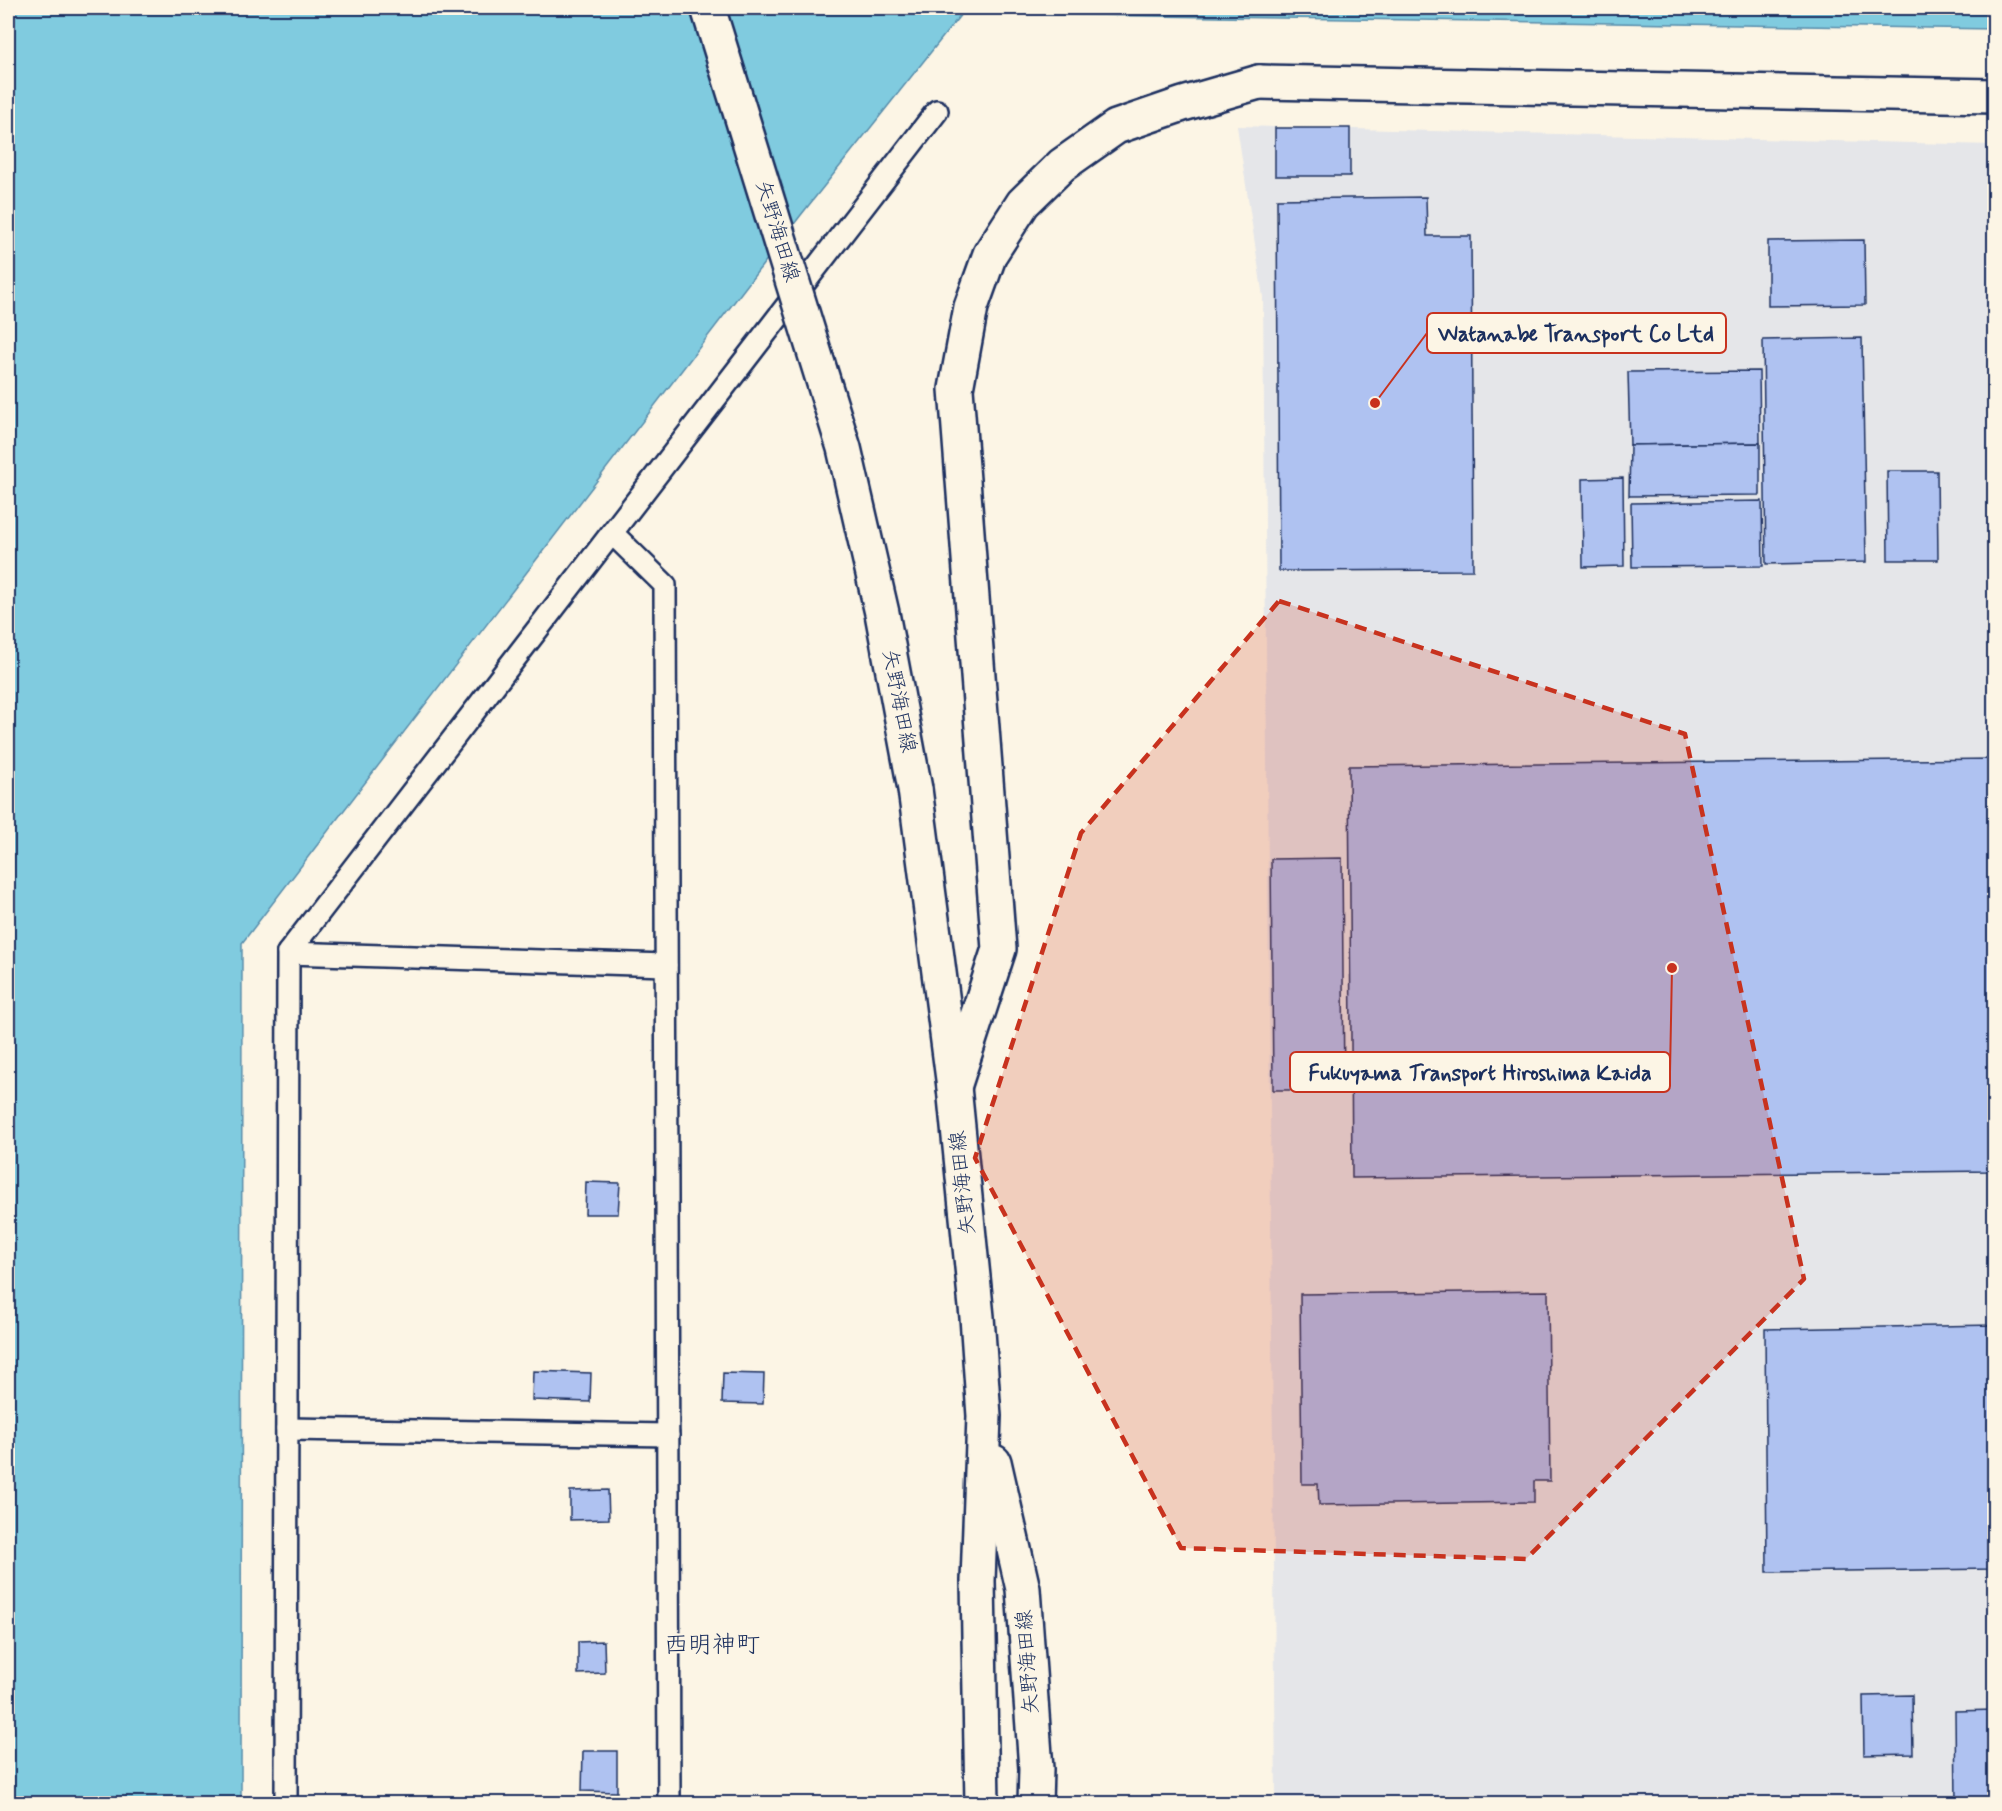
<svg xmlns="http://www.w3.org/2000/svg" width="2002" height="1811" font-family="Mynerve,'Klee One',sans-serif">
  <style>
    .built { fill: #e5e6e9 }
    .water { fill: #80cbdf; stroke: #588dab; stroke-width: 1.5 }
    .building { fill: #afc2f1; stroke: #1b2f5e; stroke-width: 1.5 }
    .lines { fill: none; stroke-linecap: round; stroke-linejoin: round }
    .lane-casing { stroke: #1b2f5e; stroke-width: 26 }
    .street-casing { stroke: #1b2f5e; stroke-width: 38 }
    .secondary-casing { stroke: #1b2f5e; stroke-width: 38 }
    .lane { stroke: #fcf5e5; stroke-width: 21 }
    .street { stroke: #fcf5e5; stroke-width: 33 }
    .secondary { stroke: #fcf5e5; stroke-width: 33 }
    .secondary-bridge-casing { stroke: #1b2f5e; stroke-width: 38; stroke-linecap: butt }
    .secondary-bridge { stroke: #fcf5e5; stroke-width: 33 }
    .marked { fill: #c8321e; fill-opacity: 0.2; stroke: #c8321e; stroke-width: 4.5; stroke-dasharray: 12 8; stroke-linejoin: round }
    .labels { text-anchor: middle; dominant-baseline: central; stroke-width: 4.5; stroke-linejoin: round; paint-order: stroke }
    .street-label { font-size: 21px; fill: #1b2f5e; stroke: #fcf5e5 }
    .quarter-label { font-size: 24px; fill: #1b2f5e; stroke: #fcf5e5 }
    .leader { fill: none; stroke: #c8321e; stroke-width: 2 }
    .callout-dot { fill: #c8321e; stroke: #fcf5e5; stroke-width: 2 }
    .callout { fill: #fcf5e5; stroke: #c8321e; stroke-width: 2 }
    .callout-label { font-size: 22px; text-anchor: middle; font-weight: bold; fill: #1b2f5e }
  </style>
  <rect width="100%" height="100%" fill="#fcf5e5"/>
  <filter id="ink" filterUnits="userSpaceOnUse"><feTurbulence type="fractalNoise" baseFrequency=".0167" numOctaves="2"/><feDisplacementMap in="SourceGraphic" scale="12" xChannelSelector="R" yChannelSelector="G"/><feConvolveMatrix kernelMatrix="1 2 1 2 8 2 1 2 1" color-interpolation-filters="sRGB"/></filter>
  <g filter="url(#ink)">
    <path class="built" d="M1237,126L1994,145V1803H1276L1263,297Z"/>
    <path class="water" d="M8,8H1994V29L962,13L801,215L242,943L241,1803L8,1804Z"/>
    <g class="building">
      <rect x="1275" y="128" width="75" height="48"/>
      <path d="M1426,197L1427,236H1471L1473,570L1279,571L1277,199Z"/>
      <path d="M1864,240L1865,305L1768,306V241Z"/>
      <path d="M1862,338L1866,562L1766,564L1763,340Z"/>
      <path d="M1759,371L1760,443L1630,445L1628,372Z"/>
      <path d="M1760,443V495L1629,496L1630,445Z"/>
      <path d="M1887,471H1937L1938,560H1888Z"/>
      <path d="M1623,478L1624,566L1583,567L1582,479Z"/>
      <path d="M1762,501L1763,566L1632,567L1631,503Z"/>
      <path d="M1994,759V1171L1352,1178L1349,766Z"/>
      <path d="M1342,858L1344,1090H1273L1271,859Z"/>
      <path d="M586,1182L620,1183L618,1214H585Z"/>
      <path d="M1548,1291L1550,1481H1534V1502L1319,1505L1318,1484H1302L1300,1294Z"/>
      <path d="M1994,1325V1569L1767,1572L1765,1329Z"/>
      <path d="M533,1371L591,1373L590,1402L532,1400Z"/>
      <path d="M723,1373L764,1374L763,1404L722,1403Z"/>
      <path d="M608,1490L609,1519L570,1520V1491Z"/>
      <path d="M604,1641L605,1673L578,1674V1642Z"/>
      <path d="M1912,1695L1913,1754L1864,1755L1863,1696Z"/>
      <path d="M1994,1710V1804H1956L1955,1711Z"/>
      <path d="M583,1751H617V1792L582,1791Z"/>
    </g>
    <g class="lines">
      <g class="lane-casing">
        <g id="lane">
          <path d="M612,533L665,585L669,1804"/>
          <path d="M288,953L666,965"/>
          <path d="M287,1429L668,1435"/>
          <path d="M286,1804L288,953L937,111"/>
        </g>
      </g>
      <g class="street-casing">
        <path id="street" d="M954,1087L999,949L956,389L971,307L990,254L1023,203L1062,165L1116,127L1183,104L1259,82"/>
      </g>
      <g class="secondary-casing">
        <g id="secondary">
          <path d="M1259,82L1994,96"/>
          <path d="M915,789L954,1087L977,1317L984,1416L978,1581L982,1804"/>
          <path d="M994,1462L1023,1589L1036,1769L1035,1804"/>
        </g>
      </g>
      <use href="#lane" class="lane"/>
      <use href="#street" class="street"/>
      <use href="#secondary" class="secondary"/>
      <g class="secondary-bridge-casing">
        <path id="secondary-bridge" d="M708,8L844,448L882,613L915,789"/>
      </g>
      <use href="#secondary-bridge" class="secondary-bridge"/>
    </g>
  </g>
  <path class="marked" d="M1279,601L1685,734L1804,1279L1526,1559L1181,1548L975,1158L1081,833Z"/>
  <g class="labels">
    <g class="street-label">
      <text transform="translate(777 231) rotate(73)">矢野海田線</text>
      <text transform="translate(899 701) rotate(79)">矢野海田線</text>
      <text transform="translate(963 1183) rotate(-96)">矢野海田線</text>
      <text transform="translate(1028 1662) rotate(-94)">矢野海田線</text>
    </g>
    <g class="quarter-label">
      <text x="712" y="1645">西明神町</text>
    </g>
  </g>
  <path class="leader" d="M1375 403L1427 333M1672 968L1670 1072"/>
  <g class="callout-dot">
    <circle cx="1375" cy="403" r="6"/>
    <circle cx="1672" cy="968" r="6"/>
  </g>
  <g class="callout">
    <rect x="1427" y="313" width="299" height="40" rx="6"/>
    <rect x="1290" y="1052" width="380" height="40" rx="6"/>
  </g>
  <g class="callout-label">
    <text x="1576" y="341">Watanabe Transport Co Ltd</text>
    <text x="1480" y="1080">Fukuyama Transport Hiroshima Kaida</text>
  </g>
  <rect width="2002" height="1811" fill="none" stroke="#fcf5e5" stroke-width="30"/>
  <rect x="15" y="15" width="1972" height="1781" fill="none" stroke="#1b2f5e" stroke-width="2" filter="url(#ink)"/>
</svg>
